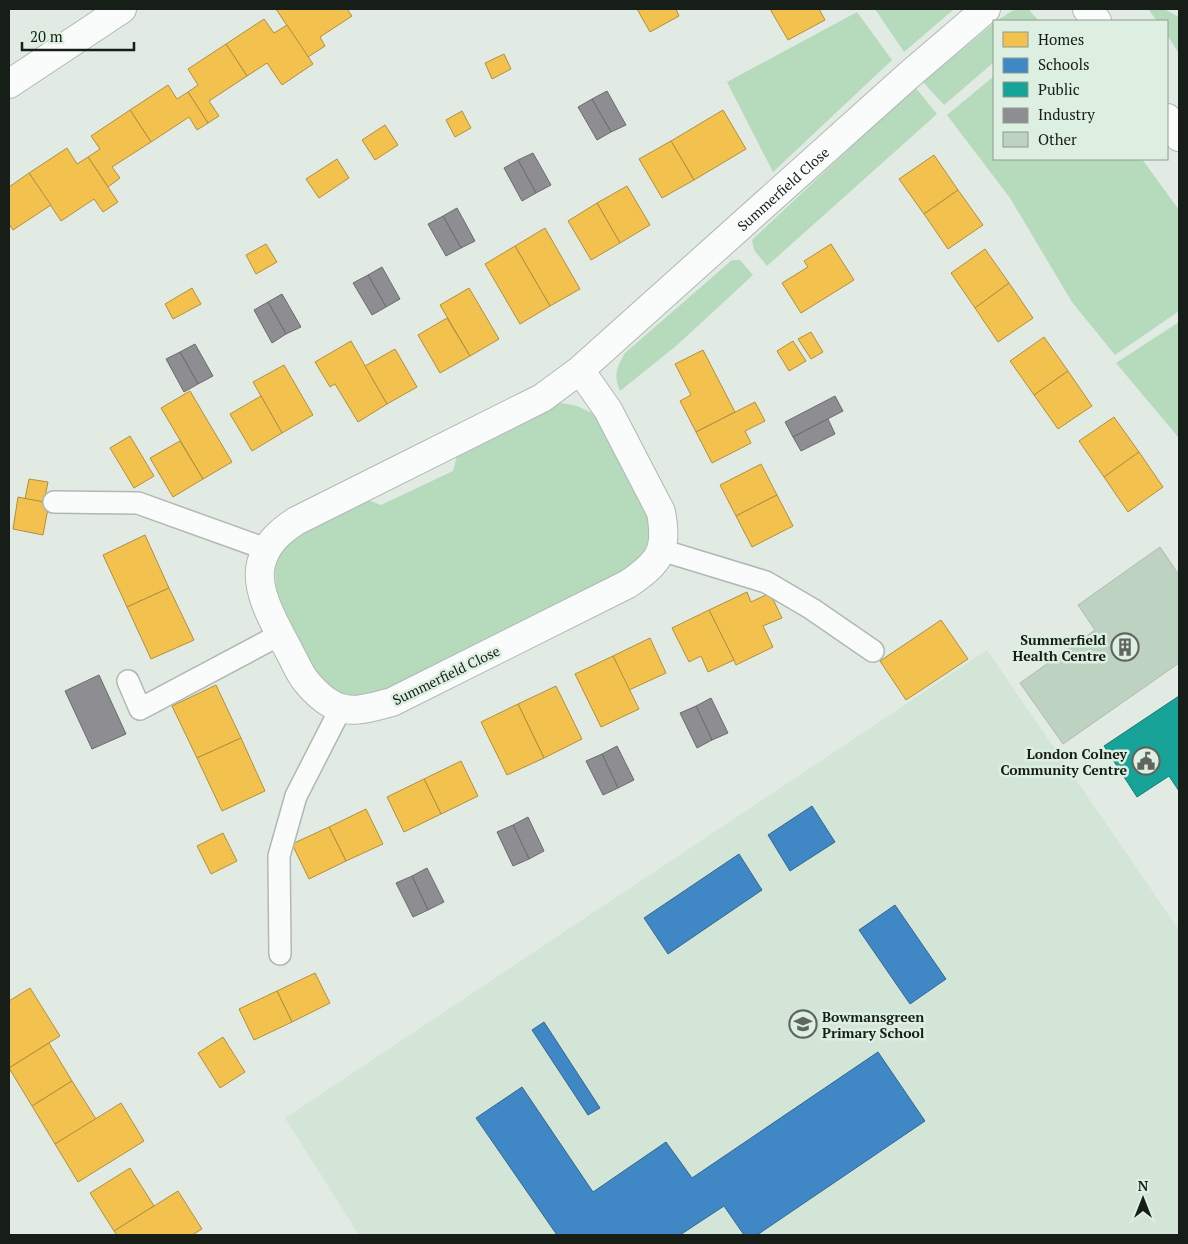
<svg xmlns="http://www.w3.org/2000/svg" width="1188" height="1244" font-family="'PT Serif',serif">
  <style>
    .built { fill: #d3e5d6 }
    .green { fill: #b5dabc }
    .homes { fill: #f2c14e; stroke: #b0903e }
    .schools { fill: #3f88c5; stroke: #336891 }
    .public { fill: #17a398; stroke: #177b72 }
    .industry { fill: #8d8d92; stroke: #6a6c6d }
    .building { fill: #bed2c2; stroke: #b2bab3 }
    .lines { fill: none; stroke-linecap: round; stroke-linejoin: round }
    .lane-casing { stroke: #b1b8b2; stroke-width: 24 }
    .street-casing { stroke: #b1b8b2; stroke-width: 30 }
    .lane { stroke: #fafcfb; stroke-width: 21 }
    .street { stroke: #fafcfb; stroke-width: 28 }
    .labels { text-anchor: middle; dominant-baseline: central; stroke-width: 5; stroke-linejoin: round; paint-order: stroke }
    .street-label { font-size: 14px; fill: #171e18; stroke: #ddefe0 }
    .poi-label { font-size: 14px; font-weight: bold; fill: #171e18; stroke: #ddefe0; text-anchor: end }
  </style>
  <rect width="100%" height="100%" fill="#e1ebe3"/>
  <path class="built" d="M987,650L1179,930V1235H359L285,1118Z"/>
  <g class="green">
    <path d="M875,9H954L904,52Z"/>
    <path d="M1020,9H1028L1039,21H996L1012,11Z"/>
    <path d="M1148,9H1164L1179,17V53L1167,35V21H1157Z"/>
    <path d="M857,12L892,60L773,172L727,82Z"/>
    <path d="M994,23V62L944,105L923,82Z"/>
    <path d="M994,76V159H1142L1179,210V311L1115,355L1072,302L1010,198L947,115Z"/>
    <path d="M915,87L937,114L767,266L754,250L752,240Z"/>
    <path d="M732,260H740L753,275L676,346L620,391C613,375 617,367 625,353Z"/>
    <path d="M1179,322V438L1116,363Z"/>
    <path d="M562,403L577,406L594,414L651,517C652,537 646,551 634,566L393,688L365,699L339,695L326,685L317,673L280,608L276,587L275,570L277,557L287,540L366,499L381,505L453,471L458,452L550,406Z"/>
  </g>
  <g class="homes">
    <path d="M276,9H347L352,16L320,37L325,46L308,57Z"/>
    <path d="M637,9H676L679,16L650,32Z"/>
    <path d="M770,9H819L825,20L788,40Z"/>
    <path d="M264,19L274,33L287,25L313,64L282,85L267,63L247,76L226,44Z"/>
    <path d="M226,44L247,76L209,101L219,116L208,123L188,92L198,85L188,69Z"/>
    <path d="M504,54L511,69L492,79L485,63Z"/>
    <path d="M168,85L177,99L188,92L208,123L197,130L189,117L151,142L130,110Z"/>
    <path d="M130,110L151,142L112,167L120,178L108,187L88,157L100,149L91,136Z"/>
    <path d="M723,110L746,149L694,180L671,141Z"/>
    <path d="M462,111L471,128L455,137L446,120Z"/>
    <path d="M385,125L398,145L375,160L362,140Z"/>
    <path d="M671,141L694,180L662,198L639,159Z"/>
    <path d="M67,148L77,164L88,157L118,202L103,212L94,199L61,221L29,173Z"/>
    <path d="M934,155L958,190L924,214L899,179Z"/>
    <path d="M337,159L349,178L319,198L306,179Z"/>
    <path d="M29,173L51,205L13,230L9,224V187Z"/>
    <path d="M627,186L650,225L620,243L597,203Z"/>
    <path d="M958,190L983,225L948,249L924,214Z"/>
    <path d="M597,203L620,243L591,260L568,221Z"/>
    <path d="M545,228L580,289L550,306L515,246Z"/>
    <path d="M266,244L277,262L256,274L246,255Z"/>
    <path d="M831,244L854,280L801,313L782,283L808,267L804,261Z"/>
    <path d="M515,246L550,306L520,324L485,264Z"/>
    <path d="M985,249L1009,283L975,308L951,273Z"/>
    <path d="M1009,283L1033,318L998,342L975,308Z"/>
    <path d="M192,288L201,304L173,319L165,304Z"/>
    <path d="M469,288L499,339L470,356L440,305Z"/>
    <path d="M447,318L470,356L440,373L418,335Z"/>
    <path d="M811,332L823,352L811,359L798,339Z"/>
    <path d="M1044,337L1068,371L1034,395L1010,361Z"/>
    <path d="M351,341L387,404L358,422L335,384L330,387L315,362Z"/>
    <path d="M793,341L806,361L789,371L777,351Z"/>
    <path d="M395,349L417,387L387,404L365,366Z"/>
    <path d="M703,350L735,412L696,432L680,401L691,395L675,364Z"/>
    <path d="M284,365L313,415L282,433L253,382Z"/>
    <path d="M1068,371L1092,406L1058,429L1034,395Z"/>
    <path d="M190,391L232,462L203,479L161,408Z"/>
    <path d="M261,396L282,433L252,451L230,414Z"/>
    <path d="M755,402L765,421L745,431L751,443L712,463L696,432Z"/>
    <path d="M1114,417L1139,452L1104,477L1079,441Z"/>
    <path d="M130,436L154,476L134,488L110,448Z"/>
    <path d="M180,441L203,479L173,497L150,458Z"/>
    <path d="M1139,452L1163,487L1128,512L1104,477Z"/>
    <path d="M761,464L777,495L736,516L720,485Z"/>
    <path d="M29,479L48,482L44,502L25,499Z"/>
    <path d="M777,495L793,526L752,547L736,516Z"/>
    <path d="M18,497L49,503L43,535L13,529Z"/>
    <path d="M145,535L169,588L127,607L103,555Z"/>
    <path d="M169,588L194,640L151,659L127,607Z"/>
    <path d="M747,592L751,602L770,593L782,618L763,626L773,647L736,665L709,610Z"/>
    <path d="M709,610L734,660L708,672L701,656L689,662L672,628Z"/>
    <path d="M941,620L968,659L906,700L880,661Z"/>
    <path d="M650,638L666,673L629,690L613,656Z"/>
    <path d="M613,656L639,709L601,727L575,674Z"/>
    <path d="M216,685L241,738L197,758L172,706Z"/>
    <path d="M556,686L582,739L544,758L518,704Z"/>
    <path d="M518,704L544,758L507,775L481,722Z"/>
    <path d="M241,738L265,791L222,811L197,758Z"/>
    <path d="M461,761L478,796L441,814L424,779Z"/>
    <path d="M424,779L441,814L404,832L387,797Z"/>
    <path d="M366,809L383,844L346,861L329,827Z"/>
    <path d="M329,827L346,861L309,879L292,844Z"/>
    <path d="M223,833L237,861L211,874L197,846Z"/>
    <path d="M315,973L330,1003L292,1022L277,991Z"/>
    <path d="M30,988L60,1036L9,1068V1001Z"/>
    <path d="M277,991L292,1022L254,1040L239,1009Z"/>
    <path d="M223,1037L245,1072L220,1088L198,1053Z"/>
    <path d="M49,1043L72,1081L32,1106L9,1068Z"/>
    <path d="M72,1081L96,1119L55,1144L32,1106Z"/>
    <path d="M121,1103L144,1141L78,1182L55,1144Z"/>
    <path d="M130,1168L154,1206L114,1231L90,1193Z"/>
    <path d="M178,1191L202,1229L192,1235H117L114,1231Z"/>
  </g>
  <g class="schools">
    <path d="M812,806L835,842L790,871L768,835Z"/>
    <path d="M739,854L762,890L668,954L644,918Z"/>
    <path d="M895,905L946,979L910,1004L859,930Z"/>
    <path d="M544,1022L600,1108L588,1115L532,1030Z"/>
    <path d="M878,1052L925,1121L757,1235H744L724,1206L680,1235H557L476,1118L522,1087L593,1192L666,1142L692,1178Z"/>
  </g>
  <path class="public" d="M1179,696V791L1169,776L1137,797L1104,746Z"/>
  <g class="industry">
    <path d="M607,91L626,125L611,132L592,99Z"/>
    <path d="M592,99L611,132L597,140L578,107Z"/>
    <path d="M533,153L551,185L536,193L518,160Z"/>
    <path d="M518,160L536,193L522,201L504,168Z"/>
    <path d="M457,208L475,241L461,248L443,216Z"/>
    <path d="M443,216L461,248L446,256L428,224Z"/>
    <path d="M382,267L400,299L386,307L368,275Z"/>
    <path d="M368,275L386,307L372,315L353,283Z"/>
    <path d="M282,294L301,327L286,334L268,302Z"/>
    <path d="M268,302L286,334L272,343L254,310Z"/>
    <path d="M195,344L213,376L198,384L180,352Z"/>
    <path d="M180,352L198,384L184,392L166,359Z"/>
    <path d="M835,396L843,411L793,437L785,422Z"/>
    <path d="M828,419L835,434L801,451L793,437Z"/>
    <path d="M99,675L126,734L92,749L65,691Z"/>
    <path d="M711,698L728,733L712,740L696,706Z"/>
    <path d="M696,706L712,740L697,748L680,713Z"/>
    <path d="M617,746L634,780L618,788L602,754Z"/>
    <path d="M602,754L618,788L603,795L586,761Z"/>
    <path d="M528,817L544,851L529,859L513,825Z"/>
    <path d="M513,825L529,859L513,866L497,832Z"/>
    <path d="M427,868L444,902L428,910L412,876Z"/>
    <path d="M412,876L428,910L413,917L396,883Z"/>
  </g>
  <path class="building" d="M1160,547L1179,575V663L1063,744L1020,683L1095,630L1078,605Z"/>
  <g class="lines">
    <g class="lane-casing">
      <g id="lane">
        <path d="M54,502L138,503L266,549"/>
        <path d="M661,550L766,582L812,609L873,651"/>
        <path d="M128,681L140,709L281,634"/>
        <path d="M280,954L279,856L296,796L341,708"/>
      </g>
    </g>
    <g class="street-casing">
      <g id="street">
        <path d="M1087,9L1097,21"/>
        <path d="M9,84L122,9"/>
        <path d="M1167,118L1179,137"/>
        <path id="s1" d="M580,370L608,410L661,512C668,551 660,562 628,584L392,702C372,707 352,715 333,705C322,699 312,689 305,680C299,672 295,662 290,653C278,629 254,592 261,564C266,544 279,532 296,521L542,398L580,370L909,75L986,9"/>
      </g>
    </g>
    <use href="#lane" class="lane"/>
    <use href="#street" class="street"/>
  </g>
  <defs>
    <g id="building-ring" transform="scale(1.4375)"><circle r="9.5" fill="#ddefe0" stroke="#5e665f" stroke-width="1.5"/><path d="M-4-6H4V6H1V3H-1V6H-4ZM-2.5-4.3h1.7v1.8h-1.7ZM.8-4.3h1.7v1.8H.8ZM-2.5-1h1.7V.8h-1.7ZM.8-1h1.7V.8H.8Z" fill="#5e665f"/></g>
    <g id="civic-ring" transform="scale(1.4375)"><circle r="9.5" fill="#ddefe0" stroke="#5e665f" stroke-width="1.5"/><path d="M-.6-6.5H3V-4.5H.6V-3L4-1V1h2V6H-6V1h2V-1L-.6-3ZM-1.2 2.5V6h2.4V2.5Z" fill="#5e665f"/></g>
    <g id="school-ring" transform="scale(1.4375)"><circle r="9.5" fill="#ddefe0" stroke="#5e665f" stroke-width="1.5"/><path d="M0-5L7-2L0 1L-7-2ZM-4 1L0 2.5L4 1V4Q0 6-4 4Z" fill="#5e665f"/></g>
  </defs>
  <g fill-rule="evenodd">
    <use href="#building-ring" x="1125" y="647"/>
    <use href="#civic-ring" x="1146" y="761"/>
    <use href="#school-ring" x="803" y="1024"/>
  </g>
  <g class="labels">
    <g class="street-label">
      <text stroke="none"><textPath href="#s1" startOffset="1390">Summerfield Close</textPath></text>
      <text transform="translate(446 675) rotate(-26)">Summerfield Close</text>
    </g>
    <g class="poi-label">
      <text x="1106" y="639">Summerfield<tspan x="1106" dy="16">Health Centre</tspan></text>
      <text x="1127" y="753">London Colney<tspan x="1127" dy="16">Community Centre</tspan></text>
      <text x="822" y="1016" text-anchor="start">Bowmansgreen<tspan x="822" dy="16">Primary School</tspan></text>
    </g>
  </g>
  <rect width="1188" height="1244" fill="none" stroke="#171e18" stroke-width="20"/>
  <rect x="993" y="20" width="175" height="140" fill="#ddefe0" stroke="#8e9b90"/>
  <rect x="1003" y="32" width="25" height="15" fill="#f2c14e" stroke="#8e9b90"/>
  <text x="1038" y="45" font-size="15" fill="#171e18">Homes</text>
  <rect x="1003" y="58" width="25" height="15" fill="#3f88c5" stroke="#8e9b90"/>
  <text x="1038" y="70" font-size="15" fill="#171e18">Schools</text>
  <rect x="1003" y="82" width="25" height="15" fill="#17a398" stroke="#8e9b90"/>
  <text x="1038" y="95" font-size="15" fill="#171e18">Public</text>
  <rect x="1003" y="108" width="25" height="15" fill="#8d8d92" stroke="#8e9b90"/>
  <text x="1038" y="120" font-size="15" fill="#171e18">Industry</text>
  <rect x="1003" y="132" width="25" height="15" fill="#bed2c2" stroke="#8e9b90"/>
  <text x="1038" y="145" font-size="15" fill="#171e18">Other</text>
  <g transform="translate(1143 1199)" stroke="#ddefe0" stroke-width="4" paint-order="stroke">
  <path d="M0-4L9 19L0 12L-9 19Z" fill="#171e18"/>
  <text y="-8" font-size="14" font-weight="bold" text-anchor="middle" fill="#171e18">N</text>
  </g>
  <path d="M22 42v8h112v-8" fill="none" stroke="#171e18" stroke-width="2.5"/>
  <text x="30" y="42" font-size="15" fill="#171e18" stroke="#ddefe0" stroke-width="4" paint-order="stroke">20 m</text>
</svg>
